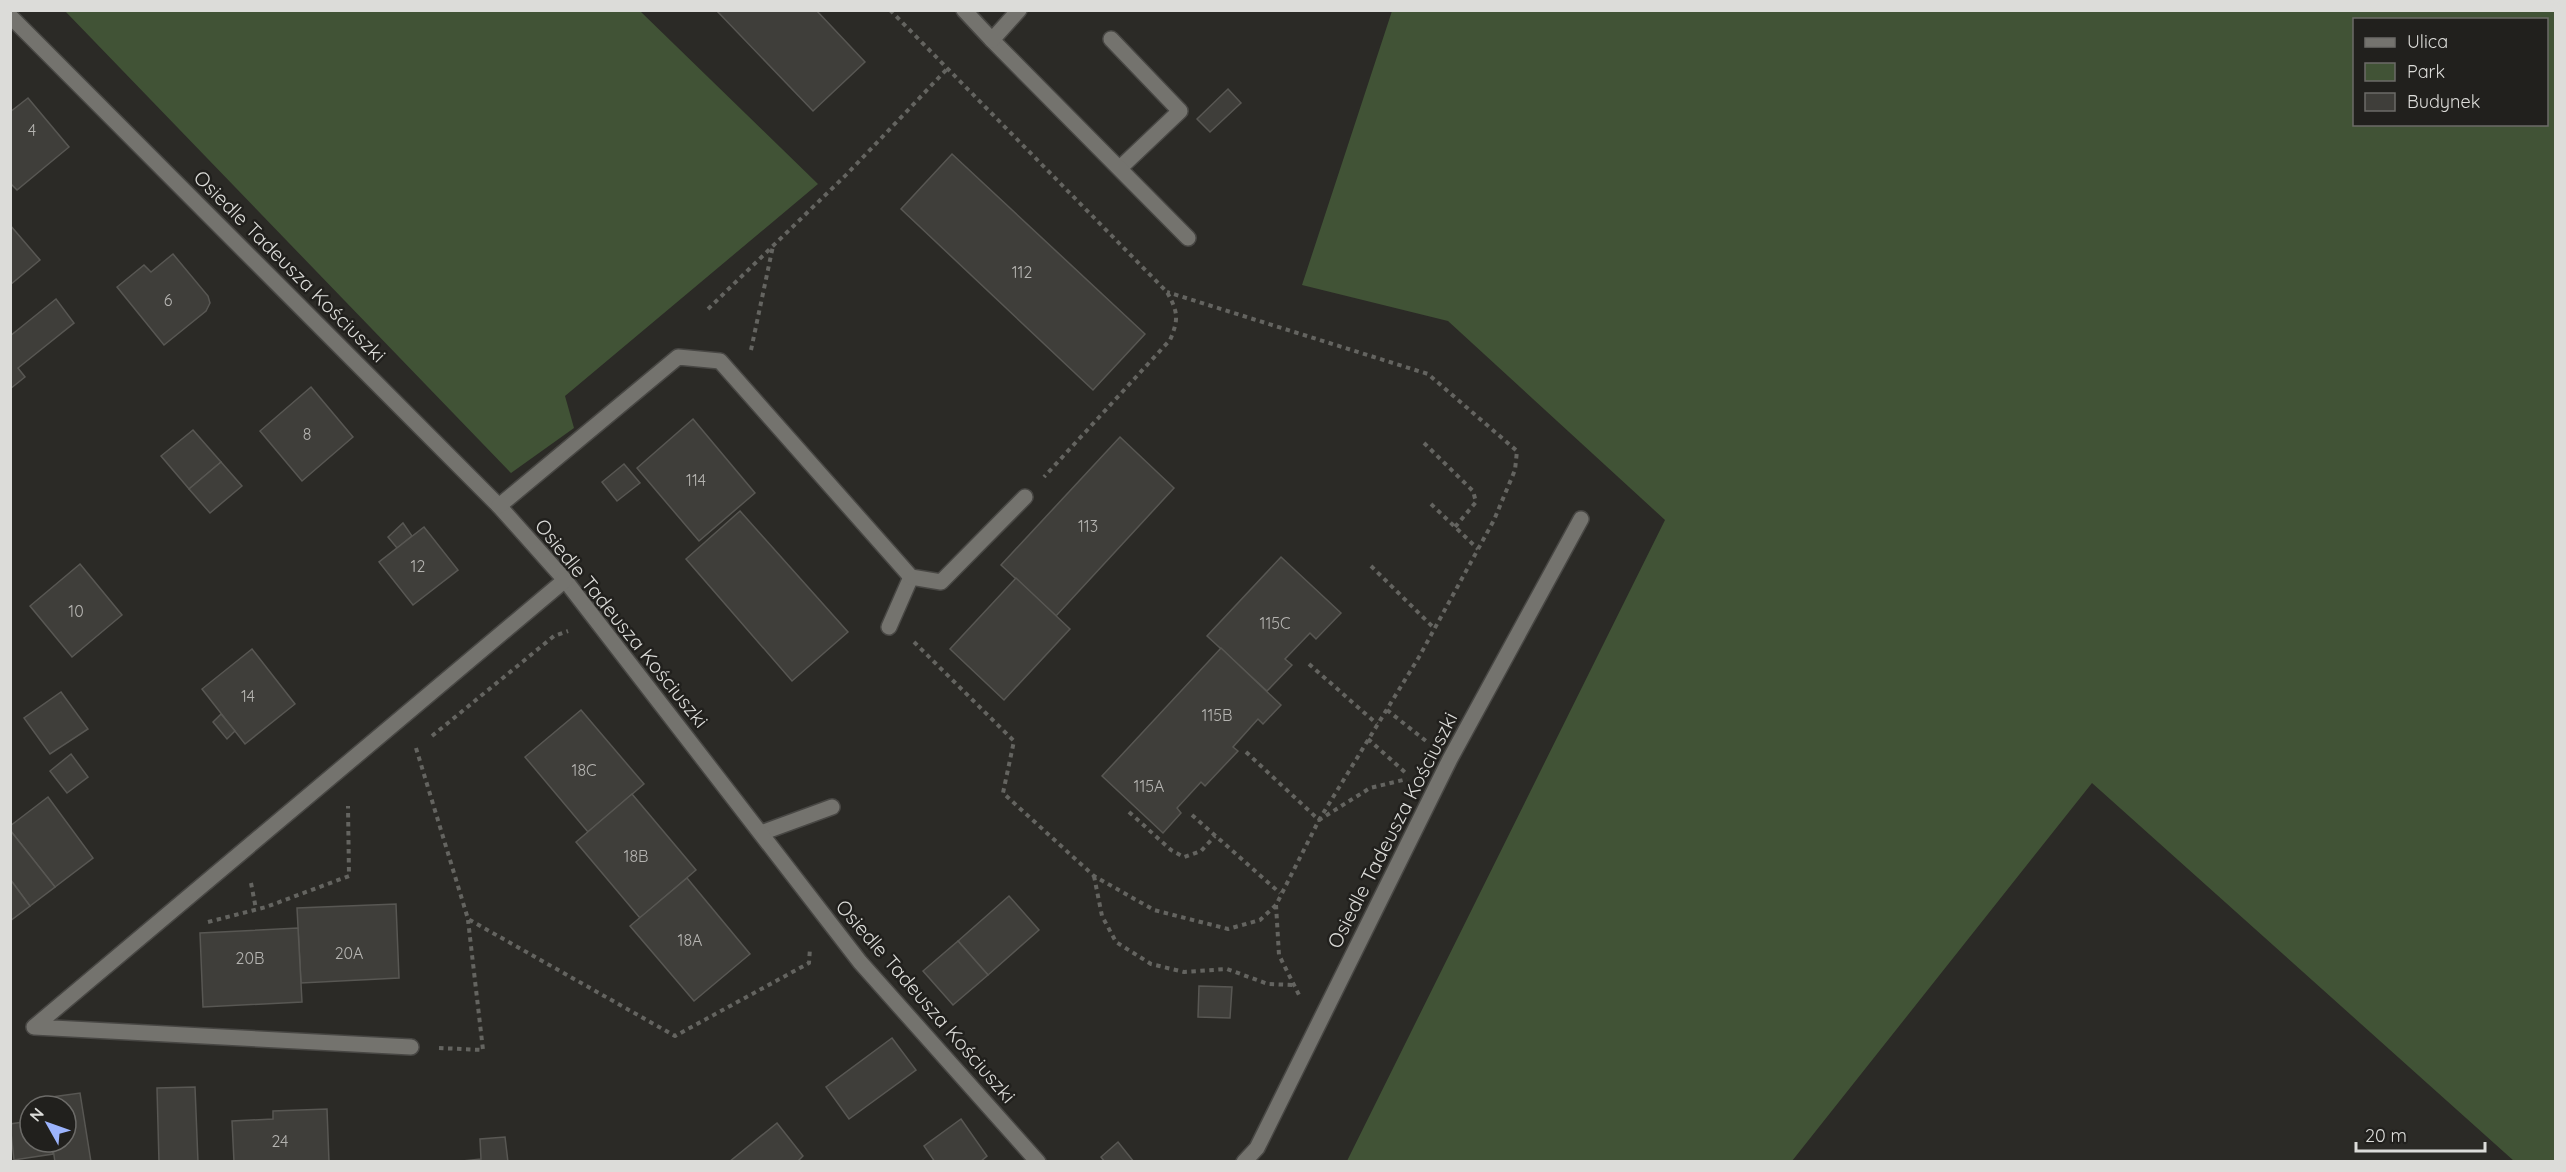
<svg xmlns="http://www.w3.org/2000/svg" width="2566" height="1172" font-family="Quicksand,sans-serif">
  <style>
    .green { fill: #415336; fill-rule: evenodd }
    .building { fill: #3f3e3a; stroke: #585753; stroke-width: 1.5 }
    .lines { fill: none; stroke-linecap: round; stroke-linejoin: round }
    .service-casing { stroke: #484744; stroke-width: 18 }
    .minor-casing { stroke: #484744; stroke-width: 18 }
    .path { stroke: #646460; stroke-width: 4; stroke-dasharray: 4.5 4.5; stroke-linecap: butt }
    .service { stroke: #74736e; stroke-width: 15 }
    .minor { stroke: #74736e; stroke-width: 15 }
    .labels { text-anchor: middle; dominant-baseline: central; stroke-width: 5; stroke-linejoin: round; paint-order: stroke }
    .number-label { font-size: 16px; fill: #b5b4b1 }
    .street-label { font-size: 20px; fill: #dcdcd9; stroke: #21201d }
  </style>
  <rect width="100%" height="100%" fill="#2b2a26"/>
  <g class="green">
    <path d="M65,11H640L818,184L565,396L574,428L511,473Z"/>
    <path d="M1392,11H2555V1161H2514L2092,783L1792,1161H1347L1665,520L1448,321L1302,285ZM2354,20H2546V124H2354Z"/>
  </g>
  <g class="building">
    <path d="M716,10H816L865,62L813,111Z"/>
    <path d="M1228,89L1241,103L1210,132L1197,119Z"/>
    <path d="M28,98L69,147L17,190L10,183V112Z"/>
    <path d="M952,154L1145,334L1093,390L901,209Z"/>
    <path d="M10,225L40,260L10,285Z"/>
    <path d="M173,254L208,296L210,303L206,311L164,345L117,287L144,265L151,272Z"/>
    <path d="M56,299L74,323L18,368L25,377L10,389V336Z"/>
    <path d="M311,387L353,437L302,481L260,431Z"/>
    <path d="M693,419L755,493L699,541L637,468Z"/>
    <path d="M193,430L221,462L189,489L161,456Z"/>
    <path d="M1120,437L1174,488L1056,616L1001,565Z"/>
    <path d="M221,462L242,486L210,513L189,489Z"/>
    <path d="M624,464L640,483L617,501L602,482Z"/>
    <path d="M740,511L848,632L792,681L686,559Z"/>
    <path d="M403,523L412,536L397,548L388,537Z"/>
    <path d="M424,527L458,570L413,605L379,562Z"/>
    <path d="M1281,557L1341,613L1316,639L1310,633L1285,659L1292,665L1267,691L1207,636Z"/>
    <path d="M80,564L122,615L72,657L30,606Z"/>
    <path d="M1016,578L1070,629L1004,700L950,649Z"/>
    <path d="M1221,648L1281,705L1263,724L1258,719L1233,747L1238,751L1205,786L1201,782L1177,808L1181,813L1163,833L1102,776Z"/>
    <path d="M252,649L295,704L245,744L202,689Z"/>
    <path d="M61,692L88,729L50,754L24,718Z"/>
    <path d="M581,710L644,784L588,832L525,757Z"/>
    <path d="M221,714L235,731L227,739L213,722Z"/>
    <path d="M71,754L88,777L67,793L50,771Z"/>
    <path d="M632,794L696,870L640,918L576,842Z"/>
    <path d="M48,797L93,858L55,887L10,830V826Z"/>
    <path d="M10,830L55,887L30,906L10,879Z"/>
    <path d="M687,878L750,954L694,1001L630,926Z"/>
    <path d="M10,879L30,906L10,921Z"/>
    <path d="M1009,896L1039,930L988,975L958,941Z"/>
    <path d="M396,904L399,978L301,983L297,908Z"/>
    <path d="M298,928L302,1002L203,1007L200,933Z"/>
    <path d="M958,941L988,975L953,1005L923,971Z"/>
    <path d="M1199,986L1232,987L1230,1018L1198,1017Z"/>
    <path d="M892,1038L916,1070L849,1119L826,1087Z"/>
    <path d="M195,1087L198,1162H159L157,1088Z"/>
    <path d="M80,1093L91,1162H55L52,1142H66V1106H46L45,1098Z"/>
    <path d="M327,1109L329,1162H234L232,1121L273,1119V1111Z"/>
    <path d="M961,1119L987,1156L980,1162H935L924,1146Z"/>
    <path d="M30,1121V1142H51L53,1154L14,1160L10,1124Z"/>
    <path d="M777,1123L803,1156L797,1162H729Z"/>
    <path d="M505,1137L508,1162H453L481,1159L480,1139Z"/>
    <path d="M1118,1142L1134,1162H1105L1101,1157Z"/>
  </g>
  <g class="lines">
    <g class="service-casing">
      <g id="service">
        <path d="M1111,39L1180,111L1120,168"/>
        <path d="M992,40L1188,238"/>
        <path d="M889,627L911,577"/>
        <path d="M761,833L832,807"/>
      </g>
    </g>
    <g class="minor-casing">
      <g id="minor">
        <path d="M964,10L992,40L1019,10"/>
        <path d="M10,16L499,506L565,580L860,962L1038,1162"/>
        <path d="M499,506L678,357L720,361L911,577L941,582L1025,497"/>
        <path d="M411,1047L34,1027L565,580"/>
        <path d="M1244,1162L1257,1148L1450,759L1581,519"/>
      </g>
    </g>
    <g class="path">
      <path d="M890,10L1167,292C1178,312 1179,319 1170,340L1044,477"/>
      <path d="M708,309L847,174L948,68"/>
      <path d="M751,350L773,246"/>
      <path d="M1424,443L1473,491L1476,502L1455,527"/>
      <path d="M1431,504L1478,549"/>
      <path d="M1371,566L1434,628"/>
      <path d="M914,642L1014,741L1003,793L1094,876L1154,910L1228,929L1260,920L1276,905L1319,820L1419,657L1494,520L1515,470L1517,451L1428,374L1167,292"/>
      <path d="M1309,664L1377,724"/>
      <path d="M1387,710L1426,741"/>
      <path d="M432,736L554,636L568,631"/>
      <path d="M1368,739L1408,775"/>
      <path d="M416,748L468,919L675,1036L809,963L810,948"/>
      <path d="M1246,752L1319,820L1370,788L1407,779"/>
      <path d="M1129,812L1171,850L1184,857L1201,851L1215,836"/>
      <path d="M1192,815L1280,893"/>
      <path d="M1094,876L1102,916L1116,942L1151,964L1184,972L1227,969L1268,984L1293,985"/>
      <path d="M251,883L256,909"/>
      <path d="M1276,905L1279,955L1299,995"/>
      <path d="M208,922L266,907L349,876L348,806"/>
      <path d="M439,1048L483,1050L468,920"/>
    </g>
    <use href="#service" class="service"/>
    <use href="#minor" class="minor"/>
  </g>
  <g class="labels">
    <g class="number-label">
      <text x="32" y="130">4</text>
      <text x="1022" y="272">112</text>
      <text x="168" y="300">6</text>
      <text x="307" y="434">8</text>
      <text x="696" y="480">114</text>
      <text x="1088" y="526">113</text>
      <text x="418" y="566">12</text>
      <text x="76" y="611">10</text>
      <text x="1275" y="623">115C</text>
      <text x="248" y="696">14</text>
      <text x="1217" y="715">115B</text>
      <text x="584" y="770">18C</text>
      <text x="1149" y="786">115A</text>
      <text x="636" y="856">18B</text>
      <text x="690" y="940">18A</text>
      <text x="349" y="953">20A</text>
      <text x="250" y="958">20B</text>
      <text x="280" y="1141">24</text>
    </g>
    <g class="street-label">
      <text transform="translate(290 266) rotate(45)">Osiedle Tadeusza Kościuszki</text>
      <text transform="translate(622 623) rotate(51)">Osiedle Tadeusza Kościuszki</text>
      <text transform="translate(1392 830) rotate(-63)">Osiedle Tadeusza Kościuszki</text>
      <text transform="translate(926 1001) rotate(49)">Osiedle Tadeusza Kościuszki</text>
    </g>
  </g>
  <rect width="2566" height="1172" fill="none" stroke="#dcdcd9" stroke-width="24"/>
  <rect x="2353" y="18" width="195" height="108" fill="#21201d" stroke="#6c6b68" stroke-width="1.5"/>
  <rect x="2365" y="38" width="30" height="9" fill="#74736e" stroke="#6c6b68" stroke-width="1.5"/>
  <text x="2407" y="48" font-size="18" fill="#dcdcd9">Ulica</text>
  <rect x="2365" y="63" width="30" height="18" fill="#415336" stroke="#6c6b68" stroke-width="1.5"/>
  <text x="2407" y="78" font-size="18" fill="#dcdcd9">Park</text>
  <rect x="2365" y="93" width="30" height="18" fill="#3f3e3a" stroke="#6c6b68" stroke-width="1.5"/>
  <text x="2407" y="108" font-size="18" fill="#dcdcd9">Budynek</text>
  <g transform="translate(48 1124) rotate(310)"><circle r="28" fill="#21201d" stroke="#6c6b68" stroke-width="1.5"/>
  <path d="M0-4.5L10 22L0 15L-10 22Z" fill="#9cb4fd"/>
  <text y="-9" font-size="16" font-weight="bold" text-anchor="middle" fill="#dcdcd9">N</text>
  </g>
  <path d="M2356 1142v9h129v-9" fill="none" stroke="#dcdcd9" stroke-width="3"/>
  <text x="2365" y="1142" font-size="18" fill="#dcdcd9" stroke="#21201d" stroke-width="4.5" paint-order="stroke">20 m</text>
</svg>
